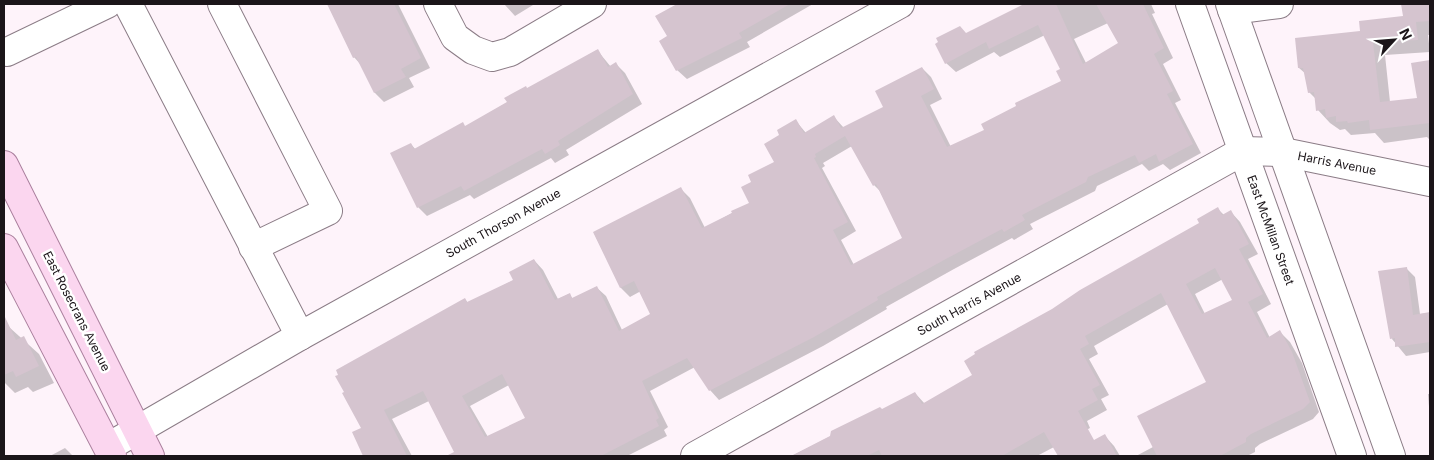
<svg xmlns="http://www.w3.org/2000/svg" width="1434" height="460" font-family="Inter,sans-serif">
  <style>
    .shadow { fill: #0003; fill-rule: evenodd }
    .building { fill: #d5c4cf; fill-rule: evenodd }
    .lines { fill: none; stroke-linecap: round; stroke-linejoin: round }
    .minor-casing { stroke: #8b7c86; stroke-width: 30 }
    .major-casing { stroke: #ab809e; stroke-width: 30 }
    .minor { stroke: #fff; stroke-width: 28 }
    .major { stroke: #fbd6ef; stroke-width: 28 }
    .labels { text-anchor: middle; dominant-baseline: central; stroke-width: 5; stroke-linejoin: round; paint-order: stroke }
    .street-label { font-size: 12px; fill: #1b1519; stroke: #fff }
  </style>
  <rect width="100%" height="100%" fill="#fef3fa"/>
  <g class="shadow">
    <path d="M329,4H398L430,68L409,78L414,87L384,102L375,93L361,65L354,57Z"/>
    <path d="M504,4H533V5L515,16Z"/>
    <path d="M680,4H813L747,42L750,47L687,79L677,70L661,41L669,37L657,16Z"/>
    <path d="M1026,4H1151L1155,13L1152,14L1173,58L1163,64L1181,100L1175,103L1201,153L1170,170L1163,164L1149,171L1142,164L1097,186L1095,191L1030,224L1033,229L1014,240L1012,238L954,269L886,307L887,309L823,346L719,400L710,390L695,367L650,391L668,427L664,430L667,436L627,456H449L456,453L429,401L392,419L412,456H365L353,433L363,429L465,299L468,303L514,280L534,260L543,270L558,299L569,294L573,299L596,287L606,296L622,330L652,314L641,291L630,297L621,288L594,233L681,189L690,198L705,228L750,203L753,183L775,163L781,136L796,121L806,133L834,117L844,128L885,107L922,68L931,77L942,99L930,105L951,147L986,130L1063,82L1061,70L1045,35L1000,57L994,52L956,72L946,63L966,34ZM1108,23L1120,43L1086,63L1074,39ZM852,146L874,185L880,191L903,238L854,265L841,240L856,231L822,168L825,166L823,163ZM509,385L526,418L488,437L470,406Z"/>
    <path d="M1402,4H1430V35H1428L1430,52L1385,55L1390,102L1418,99L1413,64L1430,61V140L1427,137L1384,143L1375,133L1351,135L1345,129L1340,130L1330,123L1318,110L1316,99L1309,92L1306,74L1299,68L1361,32L1404,17Z"/>
    <path d="M597,50L611,67L616,64L625,73L642,104L566,150L569,155L555,163L551,158L474,199L470,195L427,216L418,207L411,144L416,150L465,127Z"/>
    <path d="M1218,209L1224,215L1231,212L1240,222L1258,254L1248,259L1271,304L1257,312L1270,338L1280,332L1290,342L1302,363L1319,412L1313,419L1260,444L1255,448V452L1247,456H1136L1153,447L1208,382L1168,304L1094,346L1098,354L1089,359L1109,395L1101,399L1107,410L1087,421L1090,428L1037,456H792L915,393L925,404L973,376L1053,310L1200,224ZM1223,279L1234,300L1205,314L1195,294Z"/>
    <path d="M1406,268L1415,277L1420,314L1430,313V352L1406,356L1392,339Z"/>
    <path d="M9,327L39,354L54,383L33,392L28,387L15,393L4,382V330Z"/>
    <path d="M1428,394H1430V420Z"/>
    <path d="M1105,436L1114,446L1120,456H1079Z"/>
    <path d="M65,448L73,456H50Z"/>
  </g>
  <g class="building">
    <path d="M327,4H394L421,58L401,69L406,77L374,93L356,57L353,58Z"/>
    <path d="M677,4H790L739,33L742,38L676,71L659,41L667,36L655,16Z"/>
    <path d="M1024,4H1056L1083,64L1118,43L1096,4H1143L1164,48L1154,54L1173,91L1167,94L1193,144L1159,162L1156,154L1139,163L1135,155L1088,177L1086,182L1022,215L1025,220L1004,232L1002,229L944,260L877,297L878,300L814,337L709,391L687,358L642,381L659,418L656,420L659,426L601,456H446L454,452L423,391L384,410L407,456H363L352,432L361,428L342,393L344,392L335,376L338,375L336,370L465,298L467,302L513,280L509,272L534,259L555,300L570,293L572,298L597,286L619,331L650,314L634,281L620,288L593,232L681,187L702,228L732,213L731,211L749,203L741,187L751,182L748,175L774,162L764,144L779,135L777,130L796,119L804,133L834,115L841,128L883,107L875,91L922,67L934,89L921,96L947,147L984,130L981,124L1016,106L1015,103L1061,81L1056,71L1060,69L1038,25L989,49L986,42L945,64L935,44L938,42L936,38L960,26L966,33ZM845,136L873,186L876,184L902,238L851,265L833,230L848,222L814,158L816,157L815,154ZM502,374L525,418L485,437L462,396Z"/>
    <path d="M1401,4H1430V21L1416,22L1418,40L1373,42L1380,102L1417,98L1411,63L1430,60V123L1370,130L1369,120L1348,123L1347,121L1336,122V116L1326,118L1325,109L1316,111L1314,92L1308,93L1303,68H1298L1295,38L1360,31L1359,21L1403,16Z"/>
    <path d="M598,49L608,67L616,62L633,94L558,141L560,145L545,154L542,149L464,191L461,186L417,208L390,153L411,143L414,149L463,122L465,126L507,102L504,98L526,86L527,88Z"/>
    <path d="M1218,207L1222,215L1231,210L1249,244L1239,249L1263,294L1248,302L1267,338L1280,330L1292,352L1310,402L1303,409L1251,434L1246,438V442L1220,456H1157L1137,416L1206,382L1161,293L1085,336L1089,344L1080,349L1100,385L1092,389L1098,400L1078,411L1094,440L1105,434L1117,456H1058L1044,432L1002,456H882L879,450L867,456H791L830,436L831,431L880,407L882,409L915,392L922,404L972,375L964,361L975,354L974,352L1052,309L1080,290L1199,223L1197,219ZM1215,268L1232,300L1202,314L1186,284Z"/>
    <path d="M1407,267L1413,315L1430,312V342L1395,347V338L1390,339L1378,271Z"/>
    <path d="M4,315L16,340L24,336L39,366L16,377L13,371L4,375Z"/>
  </g>
  <g class="lines">
    <g class="minor-casing">
      <g id="minor">
        <path d="M128,4L300,336"/>
        <path d="M222,4L328,211L253,247"/>
        <path d="M438,4L455,37L473,50L492,57L510,52L592,4"/>
        <path d="M1190,4L1352,456"/>
        <path d="M1230,4L1391,456"/>
        <path d="M1232,10L1279,4"/>
        <path d="M7,52L107,4"/>
        <path d="M108,447L300,336L900,4"/>
        <path d="M695,456L1243,151L1283,152L1430,182"/>
      </g>
    </g>
    <g class="major-casing">
      <g id="major">
        <path d="M4,165L150,456"/>
        <path d="M4,248L112,456"/>
      </g>
    </g>
    <use href="#minor" class="minor"/>
    <use href="#major" class="major"/>
  </g>
  <g class="labels">
    <g class="street-label">
      <text transform="translate(1337 163) rotate(11)">Harris Avenue</text>
      <text transform="translate(503 223) rotate(-29)">South Thorson Avenue</text>
      <text transform="translate(1271 230) rotate(70)">East McMillan Street</text>
      <text transform="translate(969 304) rotate(-29)">South Harris Avenue</text>
      <text transform="translate(77 311) rotate(63)">East Rosecrans Avenue</text>
    </g>
  </g>
  <rect width="1434" height="460" fill="none" stroke="#1b1519" stroke-width="10"/>
  <g transform="translate(1394 40) rotate(64)" stroke="#ffffff" stroke-width="4" paint-order="stroke">
  <path d="M0-4L9 19L0 12L-9 19Z" fill="#1b1519"/>
  <text y="-8" font-size="14" font-weight="bold" text-anchor="middle" fill="#1b1519">N</text>
  </g>
</svg>
